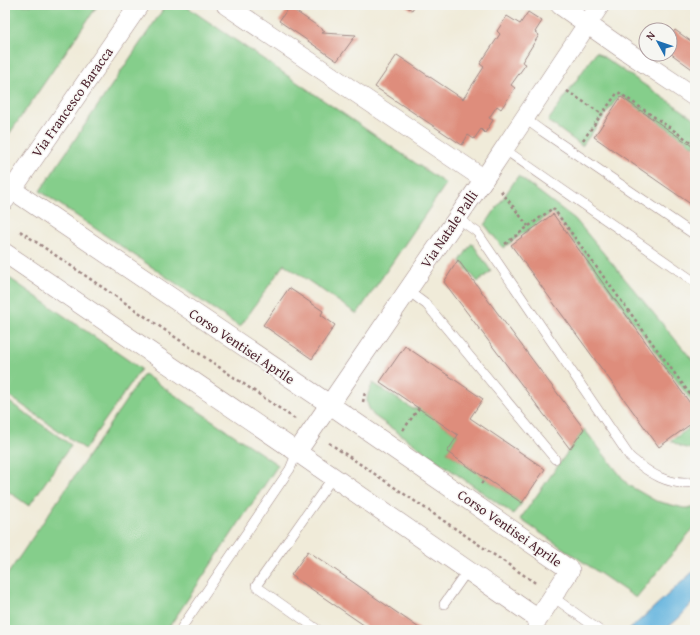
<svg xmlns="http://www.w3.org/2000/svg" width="700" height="635" font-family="'Gentium Book Plus',serif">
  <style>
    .green { fill: #85ce8b; stroke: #68765b }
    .water { fill: #63b4de; stroke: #566a84 }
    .building { fill: #de8d7b }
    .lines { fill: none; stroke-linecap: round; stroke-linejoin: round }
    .service-casing { stroke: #9d8582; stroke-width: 10 }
    .minor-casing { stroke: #9d8582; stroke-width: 20 }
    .path { stroke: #9d8582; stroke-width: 2.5; stroke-dasharray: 3 3; stroke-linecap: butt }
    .service { stroke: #fff; stroke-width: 9 }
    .minor { stroke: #fff; stroke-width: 19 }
    .labels { text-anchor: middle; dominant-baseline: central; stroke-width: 3; stroke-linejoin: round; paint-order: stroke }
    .street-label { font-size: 14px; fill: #4a1f2b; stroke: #f6f6f2 }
  </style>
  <rect width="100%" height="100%" fill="#f6f6f2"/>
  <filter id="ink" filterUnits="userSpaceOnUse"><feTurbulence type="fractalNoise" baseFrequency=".025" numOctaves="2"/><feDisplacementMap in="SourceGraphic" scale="8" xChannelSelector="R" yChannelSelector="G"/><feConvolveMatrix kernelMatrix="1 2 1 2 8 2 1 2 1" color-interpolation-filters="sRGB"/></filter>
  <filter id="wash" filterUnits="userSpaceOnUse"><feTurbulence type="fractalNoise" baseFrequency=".012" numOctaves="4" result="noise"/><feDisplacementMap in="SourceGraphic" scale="16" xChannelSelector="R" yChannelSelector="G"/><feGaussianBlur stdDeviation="0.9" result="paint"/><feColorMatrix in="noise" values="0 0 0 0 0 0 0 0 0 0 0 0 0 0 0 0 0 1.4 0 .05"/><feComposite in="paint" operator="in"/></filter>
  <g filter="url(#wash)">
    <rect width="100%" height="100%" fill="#f0ebd9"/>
    <g class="green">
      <path d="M5,5H98L5,140Z"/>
      <path d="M166,5H184L446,184L357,314L284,264L240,327L40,191Z"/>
      <path d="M596,52L695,119V147L620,95L582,146L548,121Z"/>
      <path d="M518,176L575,219L695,363V406L553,212L503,248L485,225Z"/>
      <path d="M472,243L491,271L478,282L460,261Z"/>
      <path d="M5,275L141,369L85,449L5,393Z"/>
      <path d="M144,374L278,465L167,630H5V578Z"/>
      <path d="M373,383L413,409L419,408L458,435L447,452L522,503L513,514L373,415C364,401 366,397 373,383Z"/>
      <path d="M5,399L71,445L29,506L5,489Z"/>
      <path d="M695,424V450L682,447L671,441Z"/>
      <path d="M584,429L628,485L656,501L684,508H695V526L636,598L520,519Z"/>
    </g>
    <path class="water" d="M695,570V600L679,618L665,630H629Z"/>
    <g id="blocks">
      <g class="building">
        <path d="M404,5H415L412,10Z"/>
        <path d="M289,7L325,31L322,33L356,35L337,61L279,21Z"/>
        <path d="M528,12L542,21L535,32L539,35L522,62L526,64L511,85L515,88L501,109L497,106L489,118L493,120L485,133L481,129L474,139L468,135L462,145L375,87L397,55L463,99L484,67L480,64L500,34L497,31L507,16L520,24Z"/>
        <path d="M675,30L695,44V71L670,53V37Z"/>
        <path d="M621,97L695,148V207L594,137Z"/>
        <path d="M553,214L695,410V421L659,447L511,245Z"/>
        <path d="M458,260L584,429L570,449L444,282Z"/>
        <path d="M289,288L323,311L321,315L335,325L312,359L263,325Z"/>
        <path d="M405,346L483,399L470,418L545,469L522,503L447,452L458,435L380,382Z"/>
        <path d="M308,551L422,630H371L291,575Z"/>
      </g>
    </g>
  </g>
  <g filter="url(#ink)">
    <use href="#blocks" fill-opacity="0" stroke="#9d8582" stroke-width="1"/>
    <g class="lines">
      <g class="service-casing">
        <g id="service">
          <path d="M524,118L542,131L695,235"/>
          <path d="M504,149L695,282"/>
          <path d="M457,218L477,232L630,457C649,473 669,487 695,482"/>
          <path d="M407,290L427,305L555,459"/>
          <path d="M553,597L599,630"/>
          <path d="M444,604L468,570"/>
          <path d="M180,630L290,469L297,452"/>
          <path d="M318,630L256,586L333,477"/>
          <path d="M530,630L538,619"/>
        </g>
      </g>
      <g class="minor-casing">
        <g id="minor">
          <path d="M226,5L484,179"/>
          <path d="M560,5L623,49L695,97"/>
          <path d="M5,185L329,404L570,570L538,619L297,452L5,253"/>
          <path d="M5,200L139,5"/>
          <path d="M297,452L484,179L600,5"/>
        </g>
      </g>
      <g class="path">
        <path d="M567,91L602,114"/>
        <path d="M583,140L618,92L695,145"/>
        <path d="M501,191L528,226"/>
        <path d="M20,231L295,419"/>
        <path d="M505,244L553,208L695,401"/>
        <path d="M363,402L365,392"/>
        <path d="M403,430L419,408"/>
        <path d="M329,443L537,584"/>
        <path d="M481,484L486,478"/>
      </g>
      <use href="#service" class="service"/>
      <use href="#minor" class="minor"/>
    </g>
  </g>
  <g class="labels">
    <g class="street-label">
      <text transform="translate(72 102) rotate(-55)">Via Francesco Baracca</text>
      <text transform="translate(449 229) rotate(-56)">Via Natale Palli</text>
      <text transform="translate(242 346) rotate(34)">Corso Ventisei Aprile</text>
      <text transform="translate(510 528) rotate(35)">Corso Ventisei Aprile</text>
    </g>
  </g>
  <rect width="700" height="635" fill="none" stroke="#f6f6f2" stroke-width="20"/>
  <g transform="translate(658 42) rotate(310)"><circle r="19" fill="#f6f6f2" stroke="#b1a0a2"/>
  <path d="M0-3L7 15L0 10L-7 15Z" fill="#1f6fb2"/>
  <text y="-6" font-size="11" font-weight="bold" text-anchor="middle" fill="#4a1f2b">N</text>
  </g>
</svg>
